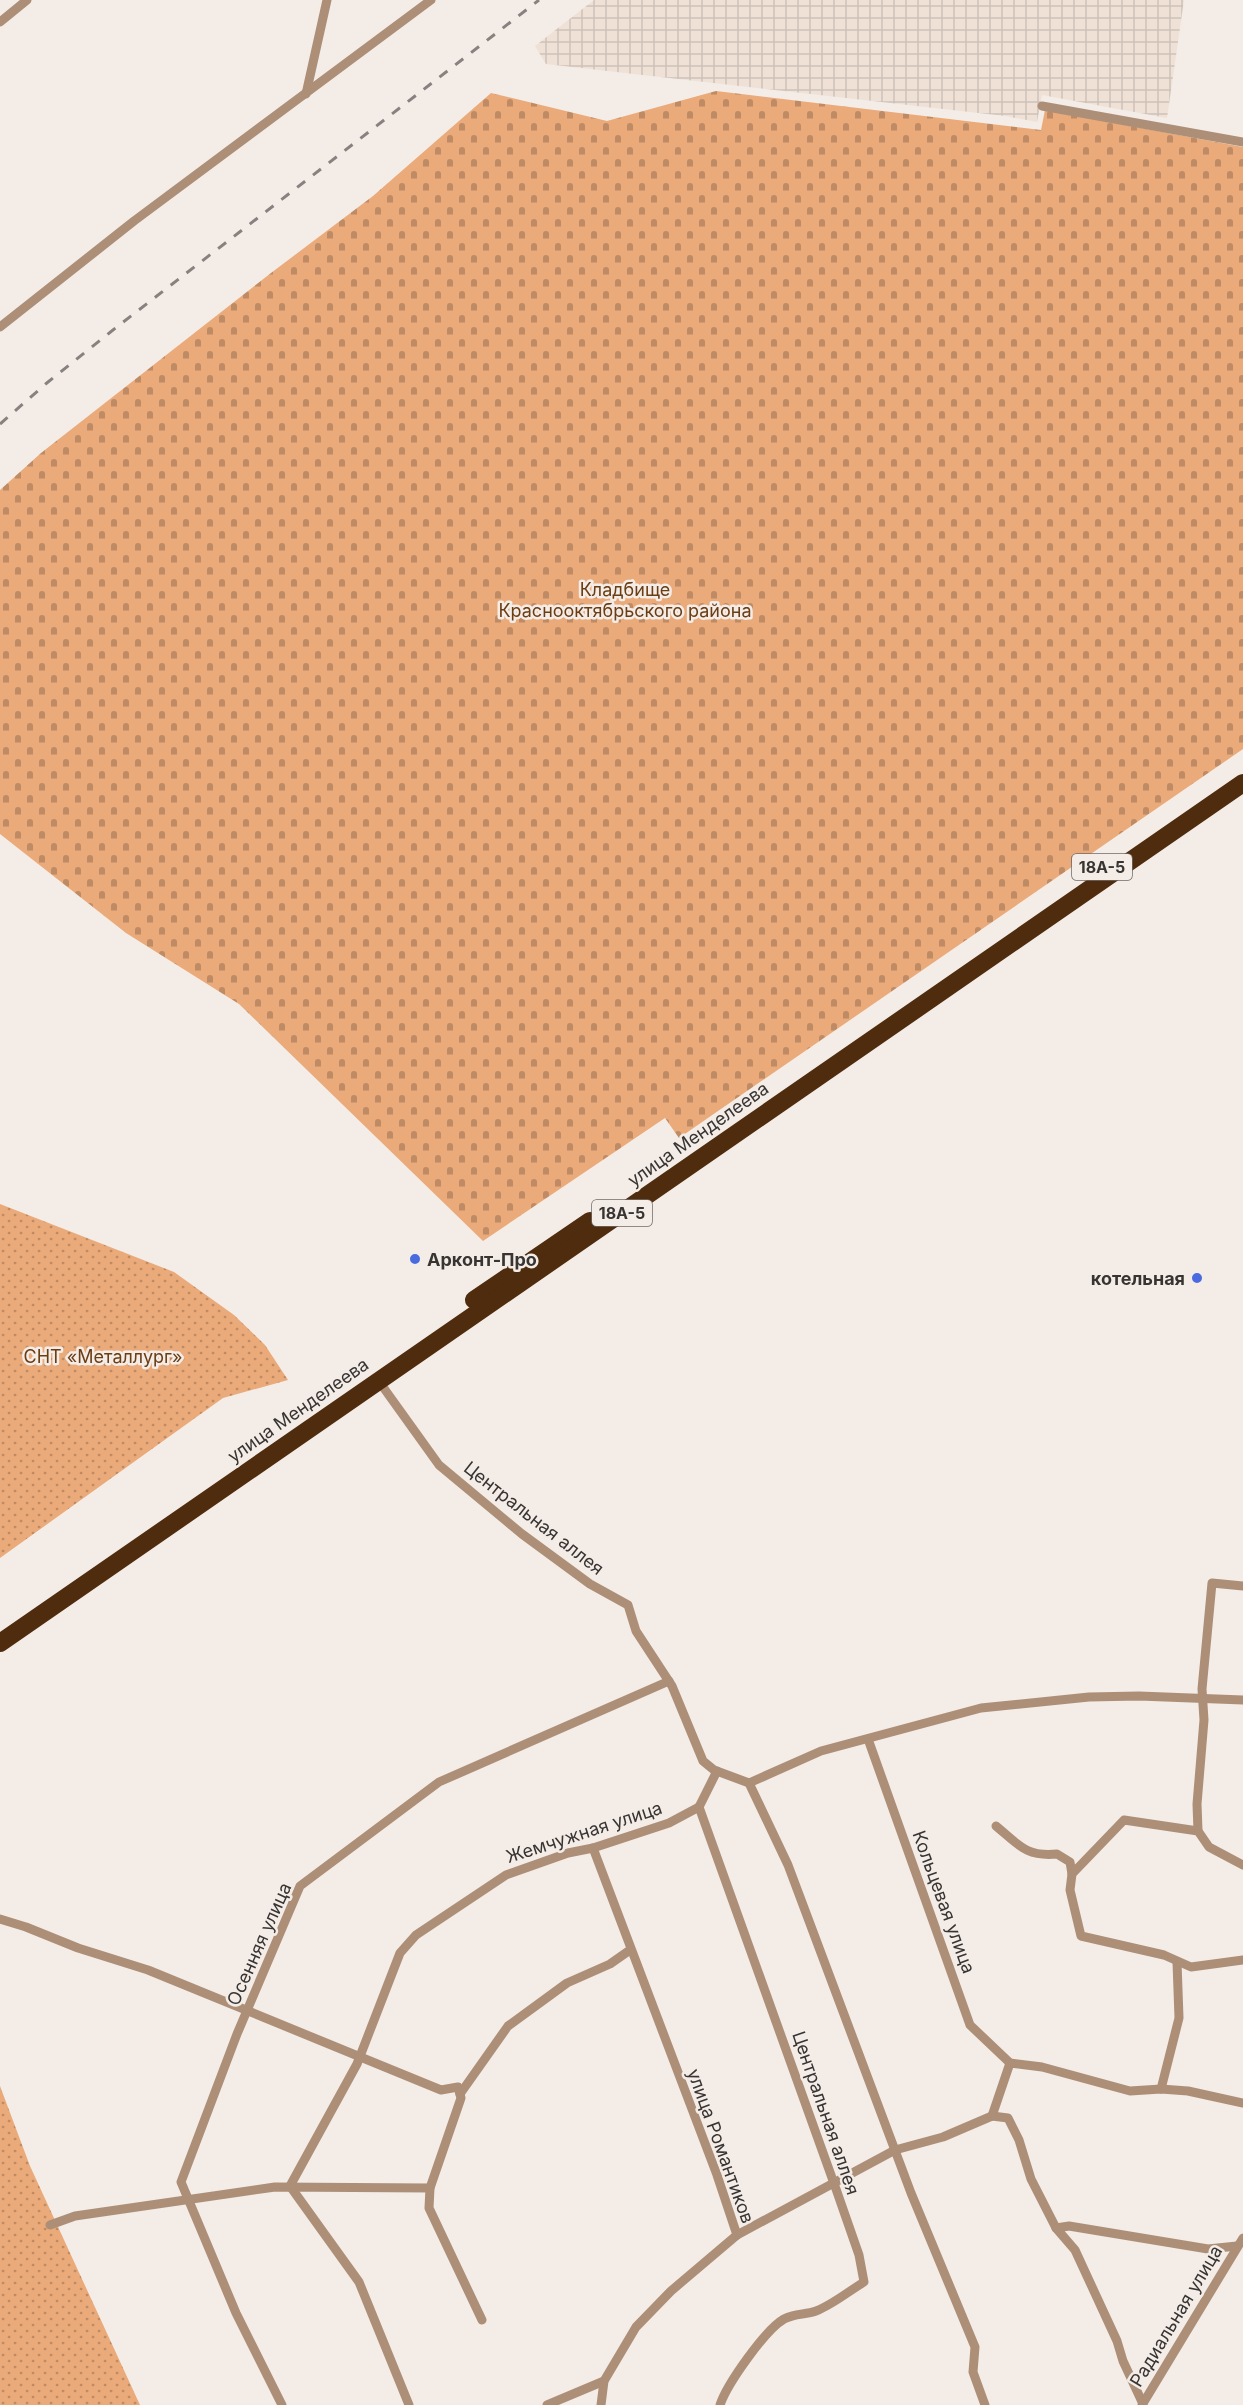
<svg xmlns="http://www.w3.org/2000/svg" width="1243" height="2405" font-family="Inter,sans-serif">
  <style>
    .industrial { fill: url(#industrial-grid) }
    .cemetery { fill: url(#cemetery-stones) }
    .park { fill: url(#park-dots) }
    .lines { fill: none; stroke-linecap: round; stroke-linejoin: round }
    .street { stroke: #ad8f78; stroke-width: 9 }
    .highway { stroke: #4f2c0e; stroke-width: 18 }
    .rail { stroke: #87827f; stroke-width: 3; stroke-dasharray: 10 10; stroke-linecap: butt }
    .poi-dot { fill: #4a6bdf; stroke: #f4ece7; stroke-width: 2 }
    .labels { text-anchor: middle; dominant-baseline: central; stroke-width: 5; stroke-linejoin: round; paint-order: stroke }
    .shield { fill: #f4ece7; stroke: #706b68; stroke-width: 1.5 }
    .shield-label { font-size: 16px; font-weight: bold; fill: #373432 }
    .park-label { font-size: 18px; fill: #6b3d13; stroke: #f4ece7 }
    .street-label { font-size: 18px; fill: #373432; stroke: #f4ece7 }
    .poi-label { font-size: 18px; font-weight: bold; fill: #373432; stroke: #f4ece7; text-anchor: start }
  </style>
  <defs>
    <pattern id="industrial-grid" width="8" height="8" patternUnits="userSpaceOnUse" patternTransform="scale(1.5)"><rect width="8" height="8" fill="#efe1d6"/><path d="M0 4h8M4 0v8" fill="none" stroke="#cec2b8"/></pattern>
    <pattern id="cemetery-stones" width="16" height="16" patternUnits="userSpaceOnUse" patternTransform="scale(1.5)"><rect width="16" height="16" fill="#eaaa79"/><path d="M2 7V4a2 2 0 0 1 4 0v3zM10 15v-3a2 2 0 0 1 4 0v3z" fill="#be8b64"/></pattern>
    <pattern id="park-dots" width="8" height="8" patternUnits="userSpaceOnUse" patternTransform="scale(1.5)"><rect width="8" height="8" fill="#eaaa79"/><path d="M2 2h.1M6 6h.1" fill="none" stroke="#be8b64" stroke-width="1.8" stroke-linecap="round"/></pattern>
  </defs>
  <rect width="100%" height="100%" fill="#f4ece7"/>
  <path class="industrial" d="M594,0H1184L1167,118L1042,95L1037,122L1005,116L546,64L535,46Z"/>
  <path class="cemetery" d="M716,91L1041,130L1045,110L1243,147V749L679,1138L665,1118L483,1241L239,1004L126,933L0,834V490L41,453L271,273L373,196L491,93L607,121Z"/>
  <g class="park">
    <path d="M0,1204L174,1272L234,1315L265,1345L288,1380L223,1398L0,1558Z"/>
    <path d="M0,2086L30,2166L140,2405H0Z"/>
  </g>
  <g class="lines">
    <g class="street">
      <path d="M0,22L27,0"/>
      <path d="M306,94L327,0"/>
      <path d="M1042,106L1243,142"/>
      <path d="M0,327L134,221L431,0"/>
      <path d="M378,1380L439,1465L522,1534L590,1584L628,1605L636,1631L672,1686L703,1761L714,1770L749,1783L788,1865L911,2193L975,2347L973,2372L985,2405"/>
      <path d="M868,1739L970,2025L1010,2063L1042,2067L1130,2091L1161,2089L1188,2091L1243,2103"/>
      <path d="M717,1771L699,1807L836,2189L859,2255L864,2282C849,2291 832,2305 816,2311C805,2315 795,2313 784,2319C765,2330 727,2384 720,2405"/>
      <path d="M749,1783L821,1751L981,1708L1089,1697L1139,1696L1243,1700"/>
      <path d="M996,1826C1019,1845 1026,1857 1057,1854L1070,1862L1072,1874"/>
      <path d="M1198,1831L1197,1804L1204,1720L1202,1689L1212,1583L1243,1586"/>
      <path d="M593,1848L717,2175L737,2235L671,2291L636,2327L604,2381L601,2405"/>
      <path d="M1243,1865L1209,1847L1198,1831L1124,1820L1072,1874L1070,1890L1081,1936L1164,1955L1191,1967L1243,1960"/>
      <path d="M0,1919L26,1927L78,1948L148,1970L441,2090L458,2087L461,2098L430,2188L429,2208L482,2320"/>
      <path d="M1010,2063L992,2116L1008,2118L1019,2140L1031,2179L1056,2228L1075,2250L1117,2341L1123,2361L1143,2404"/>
      <path d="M1161,2089L1179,2018L1177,1962"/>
      <path d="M460,2094L508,2026L567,1983L610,1964L630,1950"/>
      <path d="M50,2225L75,2216L275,2187L430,2188"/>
      <path d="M1056,2228L1069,2226L1208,2249L1237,2246"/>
      <path d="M737,2235L895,2150L943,2137L992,2116"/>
      <path d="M282,2405L236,2313L181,2182L237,2034L300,1886L439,1782L669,1681"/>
      <path d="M409,2405L359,2282L290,2186L357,2064L400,1953L416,1935L506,1875L568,1853L593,1848L669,1823L699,1807"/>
      <path d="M547,2405L604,2381"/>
      <path d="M1142,2405L1243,2238"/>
    </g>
    <g class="highway">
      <path d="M474,1300L590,1221"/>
      <path d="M0,1643L1243,783"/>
    </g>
    <path class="rail" d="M0,424L48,382L113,330L539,0"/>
  </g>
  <g class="poi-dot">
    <circle cx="415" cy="1259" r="6"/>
    <circle cx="1197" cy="1278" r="6"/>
  </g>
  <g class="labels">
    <g class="shield">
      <rect x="1072" y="854" width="60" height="26" rx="4.5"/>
      <rect x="592" y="1200" width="60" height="26" rx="4.5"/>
    </g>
    <g class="shield-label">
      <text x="1102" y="867">18А-5</text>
      <text x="622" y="1213">18А-5</text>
    </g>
    <g class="park-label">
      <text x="625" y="589">Кладбище<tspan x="625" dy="21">Краснооктябрьского района</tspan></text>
      <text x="103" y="1356">СНТ «Металлург»</text>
    </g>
    <g class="street-label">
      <text transform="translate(698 1134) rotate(-35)">улица Менделеева</text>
      <text transform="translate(298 1410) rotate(-35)">улица Менделеева</text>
      <text transform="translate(534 1518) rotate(38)">Центральная аллея</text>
      <text transform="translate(584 1832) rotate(-18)">Жемчужная улица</text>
      <text transform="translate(944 1902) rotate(70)">Кольцевая улица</text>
      <text transform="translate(259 1944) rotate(-66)">Осенняя улица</text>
      <text transform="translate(826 2113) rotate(71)">Центральная аллея</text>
      <text transform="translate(721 2146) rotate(70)">улица Романтиков</text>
      <text transform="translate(1176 2316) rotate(-59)">Радиальная улица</text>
    </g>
    <g class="poi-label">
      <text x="427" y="1259">Арконт-Про</text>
      <text x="1185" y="1278" text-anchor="end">котельная</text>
    </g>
  </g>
</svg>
